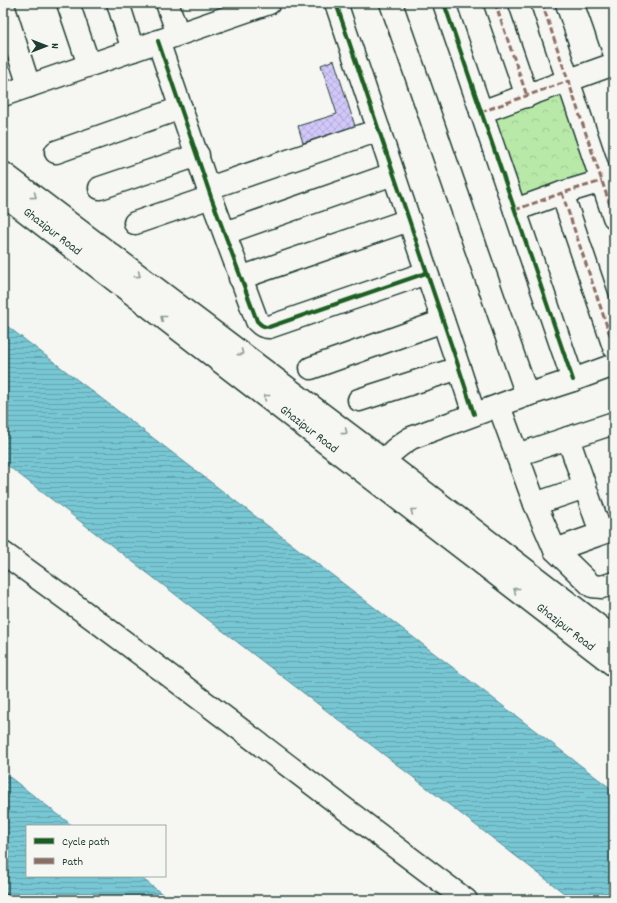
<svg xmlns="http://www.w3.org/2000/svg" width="617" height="903" font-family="Dekko,sans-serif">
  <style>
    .park { fill: url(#park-crowns); stroke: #6c936e }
    .water { fill: url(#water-rules); stroke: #549095 }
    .building { fill: url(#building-cross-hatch); stroke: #1f3d34 }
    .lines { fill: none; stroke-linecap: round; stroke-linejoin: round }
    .minor-casing { stroke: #1f3d34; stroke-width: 25 }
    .major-casing { stroke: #1f3d34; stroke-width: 25 }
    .minor { stroke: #f6f6f2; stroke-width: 22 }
    .major { stroke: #f6f6f2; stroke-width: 22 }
    .rail { stroke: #1f3d34; stroke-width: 3 }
    .quiet { stroke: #8d6e63; stroke-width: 3; stroke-dasharray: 6 3; stroke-linecap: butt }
    .cycleway-casing { stroke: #f6f6f2; stroke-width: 6 }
    .cycleway { stroke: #1b5e20; stroke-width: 4 }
    .oneway { stroke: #8a9a93 }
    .labels { text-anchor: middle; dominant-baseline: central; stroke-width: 3.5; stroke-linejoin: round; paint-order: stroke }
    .street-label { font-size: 13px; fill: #1f3d34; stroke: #f6f6f2 }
  </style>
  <defs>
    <pattern id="park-crowns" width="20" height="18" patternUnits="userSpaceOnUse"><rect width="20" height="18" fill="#b9e9a9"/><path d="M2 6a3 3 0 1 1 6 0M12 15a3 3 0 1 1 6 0" fill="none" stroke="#9fc992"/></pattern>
    <pattern id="water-rules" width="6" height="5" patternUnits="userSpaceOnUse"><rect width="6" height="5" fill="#78c7d5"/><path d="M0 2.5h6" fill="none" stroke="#62a3ae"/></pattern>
    <pattern id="building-cross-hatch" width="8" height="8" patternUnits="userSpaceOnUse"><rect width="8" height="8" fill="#d1c7f9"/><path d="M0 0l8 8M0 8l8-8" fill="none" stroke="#b3acd6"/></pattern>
  </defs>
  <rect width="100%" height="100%" fill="#f6f6f2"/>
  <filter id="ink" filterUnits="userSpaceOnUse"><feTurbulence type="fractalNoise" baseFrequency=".025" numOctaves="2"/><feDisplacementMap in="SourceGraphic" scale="8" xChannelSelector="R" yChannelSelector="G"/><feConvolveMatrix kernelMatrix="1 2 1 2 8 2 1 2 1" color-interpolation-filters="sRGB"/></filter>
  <g filter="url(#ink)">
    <path class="park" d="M565,85L598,180L513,210L480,113Z"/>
    <g class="water">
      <path d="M3,323L614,791V900H573L3,462Z"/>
      <path d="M3,772L73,826H27V876H139L170,900H3Z"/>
    </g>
    <path class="building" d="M334,60L355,126L303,143L298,126L337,114L321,65Z"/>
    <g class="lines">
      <g class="minor-casing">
        <g id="minor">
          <path d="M68,3L89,65"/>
          <path d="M118,3L133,50"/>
          <path d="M167,3L178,34"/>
          <path d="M336,3L459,368L474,414"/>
          <path d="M391,3L527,395"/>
          <path d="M444,3L573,380"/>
          <path d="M495,3L527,96"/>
          <path d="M542,3L614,217"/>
          <path d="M597,3L614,52"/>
          <path d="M3,5L29,86"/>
          <path d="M158,41L211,197L257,321C261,325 263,327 269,327L426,273"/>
          <path d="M3,95L269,3"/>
          <path d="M481,112L614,64"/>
          <path d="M56,152L181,108"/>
          <path d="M100,188L198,155"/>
          <path d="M209,188L379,130"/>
          <path d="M562,193L614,347"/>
          <path d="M515,210L562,193L602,181"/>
          <path d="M135,223L211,197"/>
          <path d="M225,233L393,174"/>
          <path d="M240,278L409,220"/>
          <path d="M311,368L443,321"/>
          <path d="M359,400L459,368"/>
          <path d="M499,406L535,504L555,550L592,586L602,587L614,583"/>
          <path d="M568,438L601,533"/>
          <path d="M517,455L614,423"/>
          <path d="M373,477C385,458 393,449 411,438L527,395L573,380L614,365"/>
          <path d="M535,504L585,487"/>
          <path d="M555,550L614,529"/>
          <path d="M3,553C160,665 311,785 466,900"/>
        </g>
      </g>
      <g class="major-casing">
        <g id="major">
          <path d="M3,173L384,461L614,638"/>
          <path id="s1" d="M3,194L614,665"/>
        </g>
      </g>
      <use href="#minor" class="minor"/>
      <use href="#major" class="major"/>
      <path class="rail" d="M3,893L13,900"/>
      <g class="quiet">
        <path d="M495,3L527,96"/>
        <path d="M542,3L614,217"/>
        <path d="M481,112L568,81"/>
        <path d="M562,193L614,347"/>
        <path d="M515,210L562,193L602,181"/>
      </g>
      <g class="cycleway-casing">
        <g id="cycleway">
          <path d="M336,3L459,368L474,414"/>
          <path d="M444,3L573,380"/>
          <path d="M158,41L211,197L257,321C261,325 263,327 269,327L426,273"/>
        </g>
      </g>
      <use href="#cycleway" class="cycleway"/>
    </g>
    <defs><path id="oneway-chevron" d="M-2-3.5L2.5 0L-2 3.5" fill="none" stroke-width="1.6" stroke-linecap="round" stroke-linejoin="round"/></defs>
    <g class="oneway">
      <use href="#oneway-chevron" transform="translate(34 196) rotate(37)"/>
      <use href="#oneway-chevron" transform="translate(138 275) rotate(37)"/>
      <use href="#oneway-chevron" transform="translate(163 318) rotate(-142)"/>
      <use href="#oneway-chevron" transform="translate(241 353) rotate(37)"/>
      <use href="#oneway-chevron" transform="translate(266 397) rotate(-142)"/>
      <use href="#oneway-chevron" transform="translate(345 432) rotate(37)"/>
      <use href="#oneway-chevron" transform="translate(413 511) rotate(-142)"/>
      <use href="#oneway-chevron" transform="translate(516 590) rotate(-142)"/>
    </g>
  </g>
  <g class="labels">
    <g class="street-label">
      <text stroke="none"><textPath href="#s1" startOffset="62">Ghazipur Road</textPath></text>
      <text stroke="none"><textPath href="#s1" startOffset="386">Ghazipur Road</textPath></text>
      <text stroke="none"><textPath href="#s1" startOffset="710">Ghazipur Road</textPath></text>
    </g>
  </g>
  <rect width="617" height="903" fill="none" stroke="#f6f6f2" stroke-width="16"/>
  <rect x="8" y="8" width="601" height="887" fill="none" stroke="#1f3d34" stroke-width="1.5" filter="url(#ink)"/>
  <rect x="26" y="825" width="140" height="52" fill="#f6f6f2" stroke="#a0aca6"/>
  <rect x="34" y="838" width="20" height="6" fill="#1b5e20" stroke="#a0aca6"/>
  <text x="62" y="845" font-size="12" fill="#1f3d34">Cycle path</text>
  <rect x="34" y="858" width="20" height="6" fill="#8d6e63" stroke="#a0aca6"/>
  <text x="62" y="865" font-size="12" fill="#1f3d34">Path</text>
  <g transform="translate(46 46) rotate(90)" stroke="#f6f6f2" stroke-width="3" paint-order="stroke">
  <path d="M0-3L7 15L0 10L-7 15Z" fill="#1f3d34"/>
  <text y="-6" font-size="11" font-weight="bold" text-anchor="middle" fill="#1f3d34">N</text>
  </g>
</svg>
